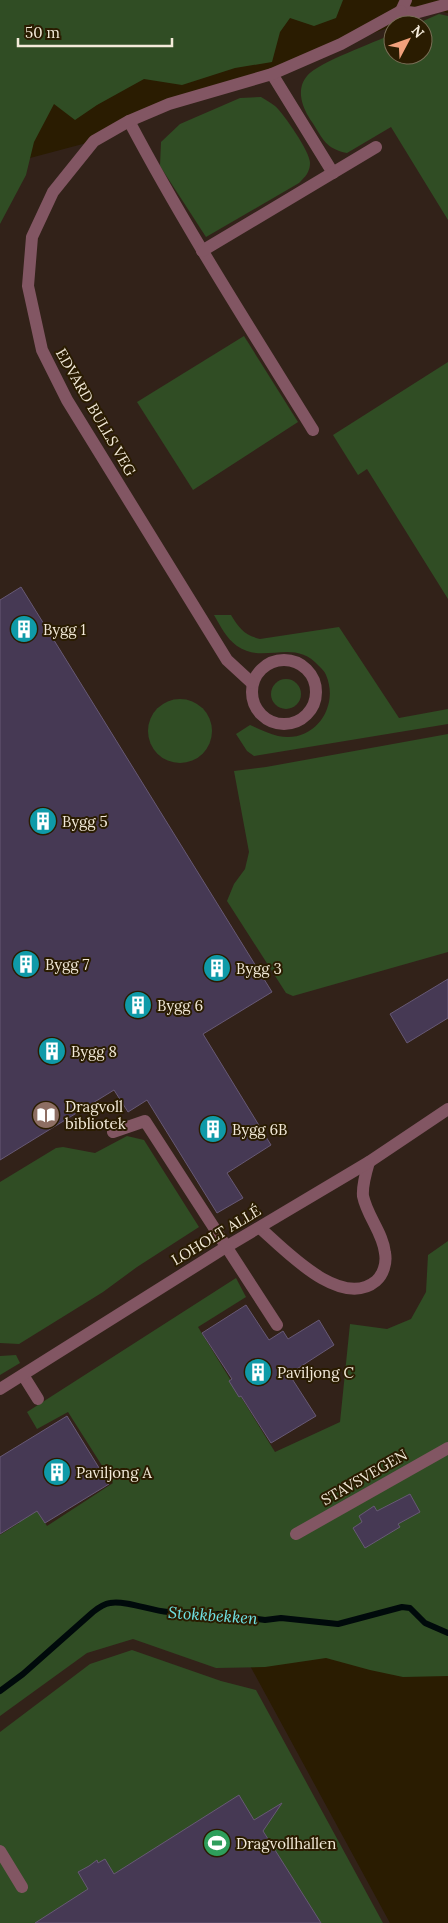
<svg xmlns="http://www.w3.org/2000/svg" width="448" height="1923" font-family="Lora,serif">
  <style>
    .education { fill: #322219 }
    .green { fill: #304d24 }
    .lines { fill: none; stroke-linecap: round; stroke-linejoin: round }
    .stream { stroke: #000a0b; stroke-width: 6 }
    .building { fill: #463954; stroke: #675975 }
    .minor { stroke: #825663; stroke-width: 12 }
    .labels { text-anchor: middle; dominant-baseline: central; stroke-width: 4; stroke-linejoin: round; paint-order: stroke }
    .street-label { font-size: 15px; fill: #f3ead9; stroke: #2a1c01 }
    .poi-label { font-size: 15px; fill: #f3ead9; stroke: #2a1c01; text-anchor: start }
    .water-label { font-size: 16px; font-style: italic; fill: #6fe2e5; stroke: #2a1c01 }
  </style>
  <rect width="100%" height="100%" fill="#2a1c01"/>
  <path class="education" d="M435,10L448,13V1362L174,1526L390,1923H0V166L94,141L129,121L393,26V55H423V25H395Z"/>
  <g class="green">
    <path d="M0,0H343L336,18L314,26L290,18L280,32L272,62L235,68L182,85L144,79L97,105L75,120L54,104L34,142L26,175L0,224Z"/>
    <path d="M439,14L448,16V220L391,127L347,153C326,149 323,139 312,122C303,109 295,90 307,76C317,63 375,42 393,34V55H423V25H414Z"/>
    <path d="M261,97C266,100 271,103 275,106C284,114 310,152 310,163C310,172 305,177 299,183L206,237L160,166L161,142L180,124L240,98Z"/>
    <path d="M244,336L298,422L193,490L137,402Z"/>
    <path d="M448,362V599L367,469L358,475L333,435Z"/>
    <path d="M214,615H231C239,628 244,635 260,639L339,627L399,718L448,709V724L254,756L247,751L236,734L250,725C259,729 269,734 278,736C314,744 340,707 326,675C325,672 322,669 319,666C294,637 264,665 237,646C226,638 221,627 214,615Z"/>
    <circle cx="286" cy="694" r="15"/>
    <circle cx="180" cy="731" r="32"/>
    <path d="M448,734V952L293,996L286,993L227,901L234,884L245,869L249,852L234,771L266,767Z"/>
    <path d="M127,1136L144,1140L199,1227L137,1267L103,1292L19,1344L0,1343V1182L56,1148L63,1147L95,1153Z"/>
    <path d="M448,1241V1676L403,1677L370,1670L326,1658L265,1667L216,1668L133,1639L87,1653L0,1716V1535L19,1523L13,1513L32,1502L47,1526L113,1483L68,1412L37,1429L27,1412L236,1278L246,1297L198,1327L275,1452L340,1422L350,1324L387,1329L411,1319L426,1292L428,1255Z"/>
    <path d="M16,1355L20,1363L0,1375V1356Z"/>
    <path d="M132,1650L221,1681L256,1690L383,1923H0V1732L90,1664Z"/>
  </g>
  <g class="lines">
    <path class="stream" d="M0,1691L23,1674L93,1612C98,1608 103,1604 110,1603C126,1600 151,1611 168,1612C181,1613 195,1610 206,1617L218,1614L265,1620L281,1618L338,1624L402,1607L410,1608L425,1623L448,1633"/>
  </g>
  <g class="building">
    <path d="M21,587L272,992L203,1034L271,1145L227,1173L243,1198L217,1213L147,1100L128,1112L114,1090L0,1160V600Z"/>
    <path d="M448,979V1018L407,1043L390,1014Z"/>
    <path d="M246,1305L269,1340L283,1331L288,1339L319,1320L334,1345L289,1374L316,1416L271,1443L241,1396L239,1397L229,1381L232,1379L202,1333Z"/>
    <path d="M67,1416L109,1484L45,1523L37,1511L0,1534V1457Z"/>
    <path d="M410,1494L420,1512L398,1524L400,1527L365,1548L353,1528L362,1522L359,1516L374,1506L377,1511Z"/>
    <path d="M239,1795L254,1820L282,1803L263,1831L321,1923H35L88,1889L78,1872L89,1866L97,1860L98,1863L105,1859L114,1874Z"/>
  </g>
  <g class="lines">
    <g class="minor">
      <path d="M406,0L401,11L415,13L448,4"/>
      <path d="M272,74L333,173"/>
      <path d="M129,121C185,227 250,328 313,430"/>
      <path d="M202,251L376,147"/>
      <circle cx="284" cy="692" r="32"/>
      <path d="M252,683L227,660L67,400L42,350L28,286L32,237L53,192L94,141L129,121L169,104L272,74L341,44L401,11"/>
      <path d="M113,1132L145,1121L277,1325"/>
      <path d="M260,1228C285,1250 341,1310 376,1281C383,1275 387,1263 385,1253C383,1233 367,1216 363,1196C362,1185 366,1172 369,1162"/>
      <path d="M23,1375L38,1399"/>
      <path d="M0,1389L226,1247L369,1162L448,1109"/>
      <path d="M296,1534L448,1448"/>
      <path d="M0,1851L22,1887"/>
    </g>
  </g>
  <defs>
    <g id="building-disc" transform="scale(1.4375)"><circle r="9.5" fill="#0f9aa8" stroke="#2a1c01"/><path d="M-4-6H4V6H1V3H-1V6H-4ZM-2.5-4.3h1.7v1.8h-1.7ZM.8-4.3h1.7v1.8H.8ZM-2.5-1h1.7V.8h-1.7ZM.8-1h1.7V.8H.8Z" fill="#fff"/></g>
    <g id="library-disc" transform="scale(1.4375)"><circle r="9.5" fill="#8d6e63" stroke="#2a1c01"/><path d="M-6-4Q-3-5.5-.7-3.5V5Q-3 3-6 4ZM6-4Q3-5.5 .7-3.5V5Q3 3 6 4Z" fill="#fff"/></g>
    <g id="stadium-disc" transform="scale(1.4375)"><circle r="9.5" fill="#2e9e5b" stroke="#2a1c01"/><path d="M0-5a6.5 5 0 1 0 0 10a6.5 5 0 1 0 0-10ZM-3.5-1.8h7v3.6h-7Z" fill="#fff"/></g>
  </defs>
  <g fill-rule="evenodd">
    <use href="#building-disc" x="24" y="629"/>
    <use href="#building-disc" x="43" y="821"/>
    <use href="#building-disc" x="26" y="964"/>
    <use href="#building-disc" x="217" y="968"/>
    <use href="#building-disc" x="138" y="1005"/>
    <use href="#building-disc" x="52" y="1051"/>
    <use href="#library-disc" x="46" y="1115"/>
    <use href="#building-disc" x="213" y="1129"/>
    <use href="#building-disc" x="258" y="1372"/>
    <use href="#building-disc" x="57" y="1472"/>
    <use href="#stadium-disc" x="217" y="1843"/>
  </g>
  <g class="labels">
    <g class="street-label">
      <text transform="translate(96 412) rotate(60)">EDVARD BULLS VEG</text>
      <text transform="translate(216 1235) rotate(-31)">LOHOLT ALLÉ</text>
      <text transform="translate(364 1477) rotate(-30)">STAVSVEGEN</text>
    </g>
    <g class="poi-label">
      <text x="43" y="629">Bygg 1</text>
      <text x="62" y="821">Bygg 5</text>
      <text x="45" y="964">Bygg 7</text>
      <text x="236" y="968">Bygg 3</text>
      <text x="157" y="1005">Bygg 6</text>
      <text x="71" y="1051">Bygg 8</text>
      <text x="65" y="1106">Dragvoll<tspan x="65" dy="17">bibliotek</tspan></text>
      <text x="232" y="1129">Bygg 6B</text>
      <text x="277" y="1372">Paviljong C</text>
      <text x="76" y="1472">Paviljong A</text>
      <text x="236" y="1843">Dragvollhallen</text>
    </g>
    <g class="water-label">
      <text transform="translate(213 1615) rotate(4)">Stokkbekken</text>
    </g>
  </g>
  <g transform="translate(408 40) rotate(49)"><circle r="24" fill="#2a1c01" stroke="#7a6e57"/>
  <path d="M0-4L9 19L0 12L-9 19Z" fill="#f1a17c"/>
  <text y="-8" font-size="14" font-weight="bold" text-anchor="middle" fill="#f3ead9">N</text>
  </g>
  <path d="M18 38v8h154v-8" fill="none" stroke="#f3ead9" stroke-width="2.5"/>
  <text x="25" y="38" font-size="15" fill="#f3ead9" stroke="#2a1c01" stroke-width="4" paint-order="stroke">50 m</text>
</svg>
